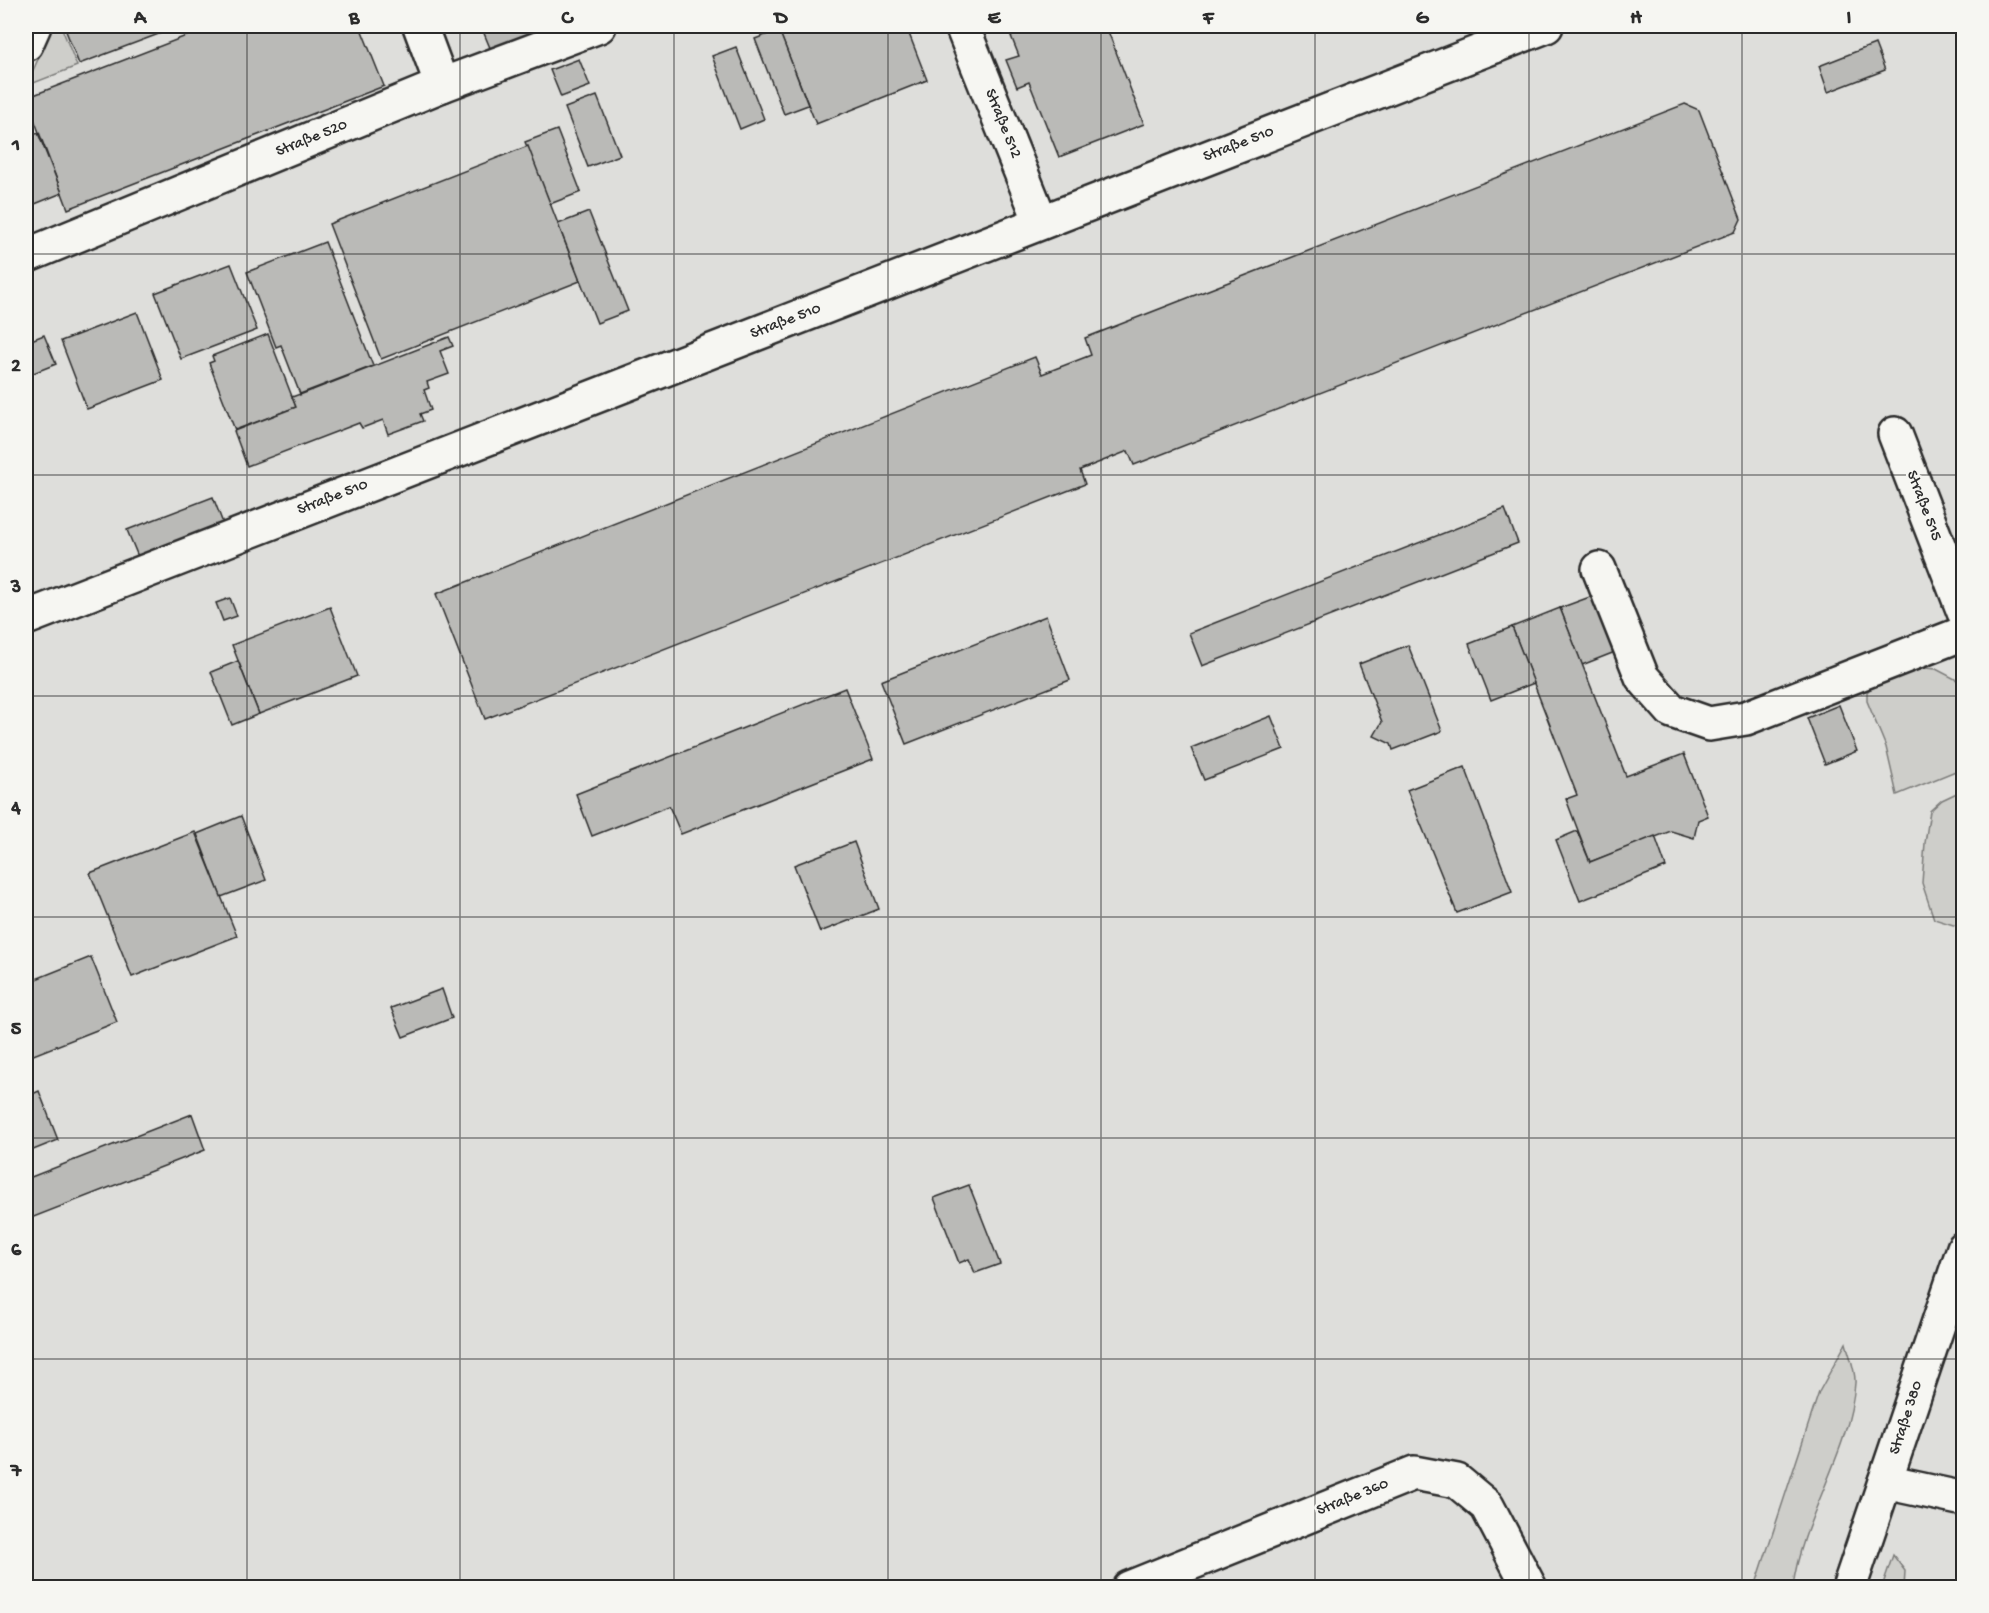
<svg xmlns="http://www.w3.org/2000/svg" width="1989" height="1613" font-family="'Gochi Hand',sans-serif">
  <style>
    .built { fill: #dededb }
    .green { fill: #cececa; stroke: #7c7c7a; stroke-width: 1.5 }
    .building { fill: #babab7; stroke: #2b2b2b; stroke-width: 1.5 }
    .lines { fill: none; stroke-linecap: round; stroke-linejoin: round }
    .minor-casing { stroke: #2b2b2b; stroke-width: 38 }
    .minor { stroke: #f6f6f2; stroke-width: 33 }
    .grid { fill: none; stroke: #2b2b2b; stroke-width: 1.5; stroke-opacity: 0.55 }
    .labels { text-anchor: middle; dominant-baseline: central; stroke-width: 5; stroke-linejoin: round; paint-order: stroke }
    .street-label { font-size: 16px; fill: #2b2b2b; stroke: #f6f6f2 }
    .neatline { fill: none; stroke: #2b2b2b; stroke-width: 2 }
    .grid-label { font-size: 20px; text-anchor: middle; font-weight: bold; fill: #2b2b2b }
  </style>
  <rect width="100%" height="100%" fill="#eeeeea"/>
  <filter id="ink" filterUnits="userSpaceOnUse"><feTurbulence type="fractalNoise" baseFrequency=".0167" numOctaves="2"/><feDisplacementMap in="SourceGraphic" scale="12" xChannelSelector="R" yChannelSelector="G"/><feConvolveMatrix kernelMatrix="1 2 1 2 8 2 1 2 1" color-interpolation-filters="sRGB"/></filter>
  <g filter="url(#ink)">
    <rect class="built" x="26" y="26" width="1937" height="1561"/>
    <g class="green">
      <path d="M53,26H61L77,66L26,86Z"/>
      <path d="M1913,667L1936,669L1957,680L1963,696V768L1897,795L1886,747L1867,701V692L1874,684Z"/>
      <path d="M1963,790H1964L1963,928L1934,919L1922,883L1925,843L1930,811L1942,800Z"/>
      <path d="M1846,1343C1849,1355 1856,1371 1855,1383C1850,1453 1801,1519 1793,1587H1755L1819,1392Z"/>
      <path d="M1893,1555L1905,1571L1904,1587H1882Z"/>
    </g>
    <g class="building">
      <path d="M64,26H180L79,64Z"/>
      <path d="M212,26H360L384,86L68,209L26,98Z"/>
      <path d="M481,26H617L500,72Z"/>
      <path d="M777,26H906L927,80L816,124Z"/>
      <path d="M913,26H930L931,28L917,34Z"/>
      <path d="M1007,26H1106L1144,124L1059,157L1029,82L1017,87L1006,60L1019,56Z"/>
      <path d="M779,30L808,105L784,114L755,39Z"/>
      <path d="M1875,44L1885,70L1828,92L1819,66Z"/>
      <path d="M736,47L764,119L740,129L712,56Z"/>
      <path d="M579,59L590,86L561,97L550,70Z"/>
      <path d="M597,96L620,155L588,167L565,108Z"/>
      <path d="M1685,104L1699,110L1741,219L1735,232L1134,465L1128,451L1080,470L1085,484L485,719L436,594L1035,357L1042,374L1091,355L1085,338Z"/>
      <path d="M557,130L581,192L550,204L525,142Z"/>
      <path d="M38,133L62,193L30,206L26,195V138Z"/>
      <path d="M528,146L580,281L381,359L329,224Z"/>
      <path d="M589,212L628,311L597,323L558,224Z"/>
      <path d="M325,242L373,366L300,394L281,345L276,347L247,272Z"/>
      <path d="M231,264L257,330L181,359L155,293Z"/>
      <path d="M137,312L163,380L87,409L61,341Z"/>
      <path d="M268,334L296,407L235,430L209,363L214,361L212,356Z"/>
      <path d="M44,335L56,364L26,376V342Z"/>
      <path d="M449,337L453,346L440,351L449,374L427,382L429,388L424,390L431,410L420,414L423,421L388,434L383,420L362,428L359,423L247,466L234,431L296,407L292,397L300,394V395Z"/>
      <path d="M213,497L224,526L139,559L127,530Z"/>
      <path d="M1505,509L1518,543L1202,666L1189,633Z"/>
      <path d="M1598,594L1620,650L1582,665L1560,608Z"/>
      <path d="M230,598L237,616L223,621L216,603Z"/>
      <path d="M330,607L357,676L259,714L232,645Z"/>
      <path d="M1560,608L1626,776L1684,754L1708,816L1698,820L1694,838L1671,831L1590,862L1566,799L1577,795L1512,627Z"/>
      <path d="M1046,616L1070,680L906,744L881,681Z"/>
      <path d="M1512,627L1534,683L1491,700L1469,644Z"/>
      <path d="M1408,645L1442,731L1393,750L1391,744L1374,736L1382,722L1359,664Z"/>
      <path d="M238,661L259,714L232,725L211,672Z"/>
      <path d="M845,688L873,759L681,834L669,806L592,836L576,794Z"/>
      <path d="M1839,705L1857,751L1825,764L1807,718Z"/>
      <path d="M1271,716L1284,749L1204,780L1191,748Z"/>
      <path d="M1465,767L1512,892L1457,913L1407,790Z"/>
      <path d="M241,816L266,880L221,897L197,834Z"/>
      <path d="M1577,831L1590,862L1655,836L1666,867L1580,901L1556,840Z"/>
      <path d="M195,832L237,936L132,977L90,873Z"/>
      <path d="M854,842L879,909L820,932L794,865Z"/>
      <path d="M91,957L117,1022L26,1058V983Z"/>
      <path d="M442,989L452,1018L403,1037L391,1008Z"/>
      <path d="M39,1091L58,1140L26,1153V1097Z"/>
      <path d="M192,1114L205,1150L26,1220V1179Z"/>
      <path d="M969,1185L1000,1264L975,1273L969,1259L959,1263L934,1198Z"/>
    </g>
    <g class="lines">
      <g class="minor-casing">
        <g id="minor">
          <path d="M420,26L442,85"/>
          <path d="M962,26L1041,222"/>
          <path d="M26,44L34,26"/>
          <path d="M26,256L442,85L599,26"/>
          <path d="M1895,434L1964,612"/>
          <path d="M1599,569L1642,677L1672,711L1709,724L1746,718L1964,633"/>
          <path d="M26,618L1546,26"/>
          <path d="M1885,1482L1964,1499"/>
          <path d="M1129,1588L1414,1473L1457,1481L1487,1506L1530,1588"/>
          <path d="M1849,1588L1964,1248"/>
        </g>
      </g>
      <use href="#minor" class="minor"/>
    </g>
  </g>
  <path class="grid" d="M247,26V1588M460,26V1588M674,26V1588M888,26V1588M1101,26V1588M1315,26V1588M1529,26V1588M1742,26V1588M26,254H1964M26,475H1964M26,696H1964M26,917H1964M26,1138H1964M26,1359H1964"/>
  <g class="labels">
    <g class="street-label">
      <text transform="translate(1002 124) rotate(68)">Straße 512</text>
      <text transform="translate(312 139) rotate(-22)">Straße 520</text>
      <text transform="translate(1239 145) rotate(-21)">Straße 510</text>
      <text transform="translate(786 322) rotate(-21)">Straße 510</text>
      <text transform="translate(333 498) rotate(-21)">Straße 510</text>
      <text transform="translate(1923 506) rotate(69)">Straße 515</text>
      <text transform="translate(1907 1418) rotate(-72)">Straße 380</text>
      <text transform="translate(1353 1498) rotate(-22)">Straße 360</text>
    </g>
  </g>
  <rect width="1989" height="1613" fill="none" stroke="#f6f6f2" stroke-width="66"/>
  <rect x="33" y="33" width="1923" height="1547" class="neatline"/>
  <g class="grid-label">
    <text x="140" y="23">A</text>
    <text x="354" y="23">B</text>
    <text x="567" y="23">C</text>
    <text x="781" y="23">D</text>
    <text x="994" y="23">E</text>
    <text x="1208" y="23">F</text>
    <text x="1422" y="23">G</text>
    <text x="1636" y="23">H</text>
    <text x="1849" y="23">I</text>
    <text x="16" y="150">1</text>
    <text x="16" y="371">2</text>
    <text x="16" y="592">3</text>
    <text x="16" y="813">4</text>
    <text x="16" y="1034">5</text>
    <text x="16" y="1255">6</text>
    <text x="16" y="1476">7</text>
  </g>
</svg>
